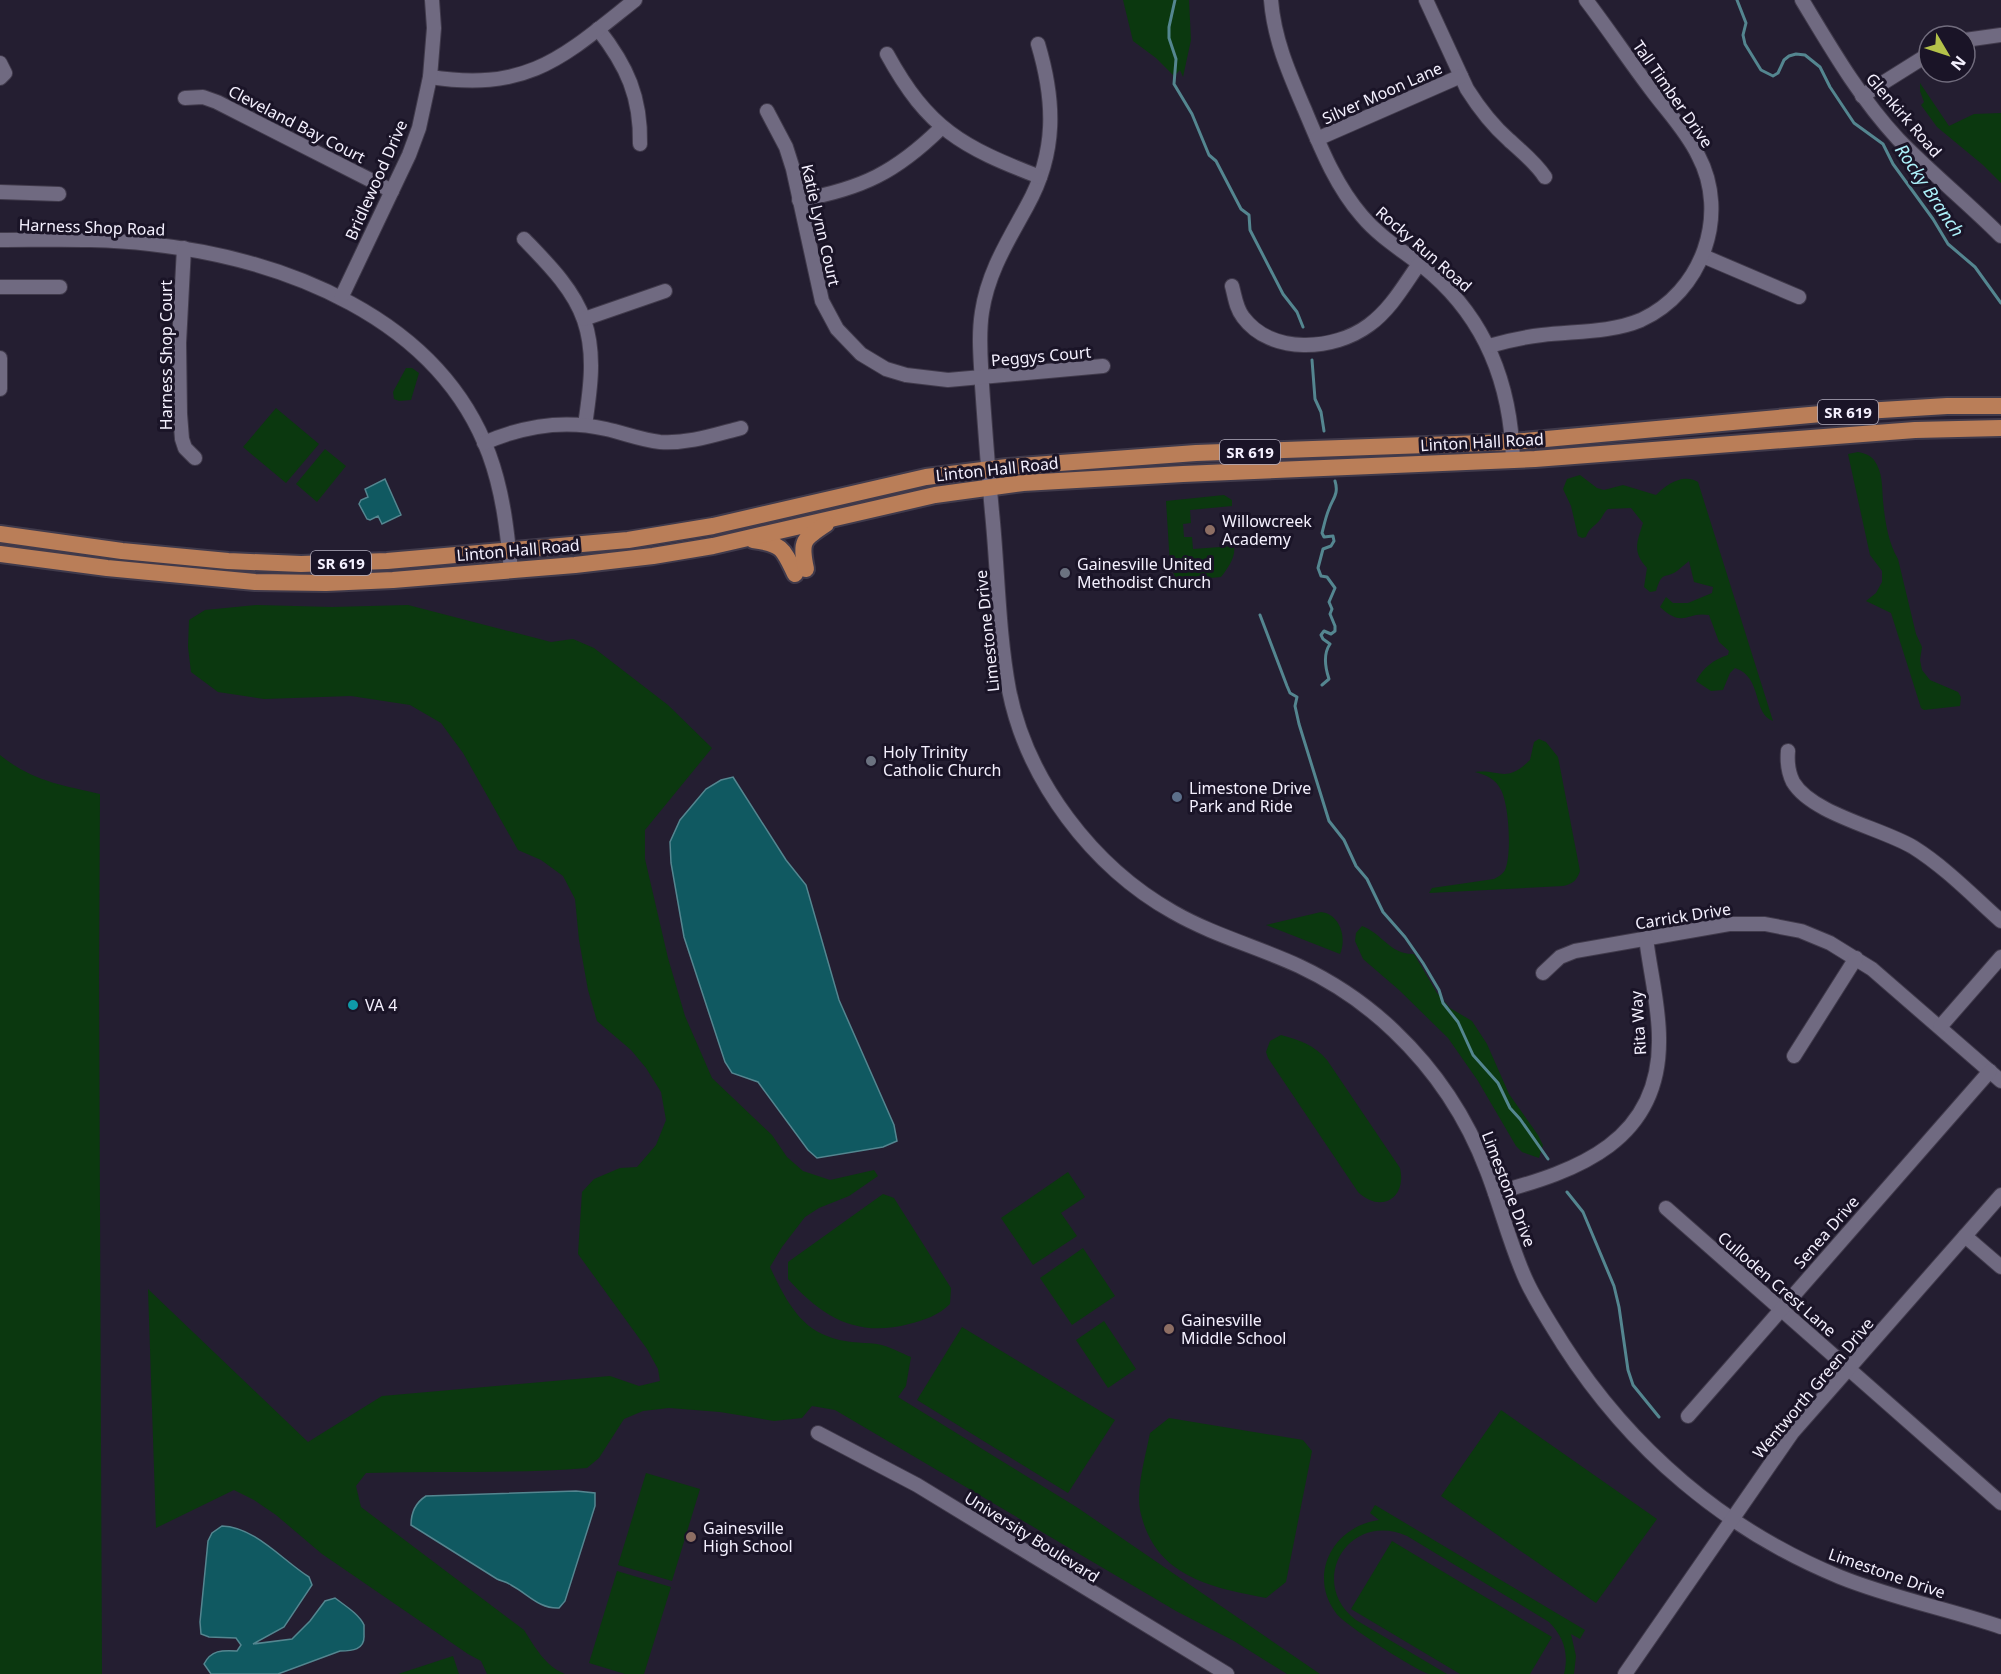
<svg xmlns="http://www.w3.org/2000/svg" width="2001" height="1674" font-family="'Noto Sans',sans-serif">
  <style>
    .green { fill: #0b380f }
    .water { fill: #105961; stroke: #548690; stroke-width: 1.5 }
    .lines { fill: none; stroke-linecap: round; stroke-linejoin: round }
    .stream { stroke: #548690; stroke-width: 3 }
    .minor-casing { stroke: #403a4b; stroke-width: 16 }
    .major-casing { stroke: #403a4b; stroke-width: 20 }
    .minor { stroke: #706a81; stroke-width: 14 }
    .major { stroke: #ba7e58; stroke-width: 16 }
    .education-dot { fill: #8d6e63; stroke: #1a1427; stroke-width: 2 }
    .worship-dot { fill: #6b7280; stroke: #1a1427; stroke-width: 2 }
    .service-dot { fill: #5c6f8a; stroke: #1a1427; stroke-width: 2 }
    .culture-dot { fill: #0f9aa8; stroke: #1a1427; stroke-width: 2 }
    .labels { text-anchor: middle; dominant-baseline: central; stroke-width: 6; stroke-linejoin: round; paint-order: stroke }
    .shield { fill: #1a1427; stroke: #b3aebe; stroke-width: 1.5 }
    .shield-label { font-size: 15px; font-weight: bold; fill: #f4f0fe }
    .street-label { font-size: 16px; fill: #f4f0fe; stroke: #1a1427 }
    .poi-label { font-size: 16px; fill: #f4f0fe; stroke: #1a1427; text-anchor: start }
    .water-label { font-size: 18px; font-style: italic; fill: #adf2fb; stroke: #1a1427 }
  </style>
  <rect width="100%" height="100%" fill="#241e31"/>
  <g class="green">
    <path d="M1123,0H1189L1191,40L1183,77L1180,70L1174,76L1156,58L1133,41Z"/>
    <path d="M1920,83L1949,126L1974,114L2001,113V183L1983,165L1937,127L1921,105L1924,102L1920,91Z"/>
    <path d="M406,368H412L419,373L411,400L399,401L394,399L393,392Z"/>
    <path d="M276,408L319,444L286,483L243,447Z"/>
    <path d="M325,449L346,466L317,502L296,484Z"/>
    <path d="M1858,452C1864,453 1870,455 1874,460C1883,472 1882,488 1883,501C1885,521 1888,542 1898,559L1916,634L1922,647L1920,660L1922,670L1930,680L1958,692L1961,697L1960,706L1924,710L1921,708L1891,613L1866,601L1876,593L1882,582V571L1870,555L1848,454Z"/>
    <path d="M1580,475L1597,488L1604,490L1623,485L1656,495C1667,484 1683,473 1698,482L1773,721C1752,714 1763,677 1735,668L1730,673L1723,690L1711,691L1696,681C1703,668 1714,659 1728,655L1729,651L1719,642L1709,615C1686,611 1684,629 1660,607L1666,597L1673,603H1688L1712,593L1713,587L1694,582L1689,561C1685,564 1681,568 1677,571C1664,580 1663,569 1656,591L1650,592L1644,587L1647,568C1632,552 1637,542 1643,523L1631,508L1608,509C1603,513 1603,517 1599,521C1594,527 1589,528 1586,537L1582,538L1578,536L1571,506L1563,489L1567,479Z"/>
    <path d="M1224,495L1232,500V506L1190,510L1191,523L1183,524L1184,537H1192L1193,549L1234,546C1236,557 1228,568 1221,577L1177,581L1170,565L1166,501Z"/>
    <path d="M257,605L332,607L408,605L551,642L573,639L594,648L668,705L712,748L645,830V859L668,958L685,1016L712,1078L772,1135L787,1157L803,1171L830,1180L874,1170L878,1176L849,1196L819,1208L805,1217L782,1247L770,1267C783,1294 797,1325 827,1336C843,1343 860,1342 877,1344C889,1346 901,1353 911,1357L906,1386L898,1397L1078,1508L1320,1674H1287L1234,1641L1176,1611L835,1410L812,1406L802,1418L774,1421L720,1412L669,1408L643,1411L624,1419L599,1458L587,1468C513,1474 440,1471 366,1473L356,1486L361,1507L524,1630C535,1647 545,1666 565,1674H487L481,1661L468,1654L322,1554L276,1515L254,1500L234,1490L156,1528L148,1289L308,1442L382,1396L610,1376L639,1386L660,1381L658,1369L647,1349L578,1254L582,1192L594,1179L620,1168L637,1167L656,1145L666,1120L661,1092L646,1068L631,1050L597,1021L588,990L579,940L575,899L563,876L541,860L518,850L463,753L441,723L410,705L351,696L264,699L218,692L191,672L188,647L189,620L205,610Z"/>
    <path d="M1539,739L1546,742L1558,757L1580,871C1577,880 1573,884 1563,886L1429,893L1432,888L1494,879C1499,876 1502,875 1505,870C1512,854 1509,805 1501,790C1496,779 1486,775 1475,772C1500,769 1506,784 1530,760L1534,742Z"/>
    <path d="M0,755C32,781 61,785 100,794L99,977L102,1674H0Z"/>
    <path d="M1321,912C1340,914 1347,938 1340,954L1266,925Z"/>
    <path d="M1362,926C1382,933 1390,955 1414,954L1437,993L1450,1008L1472,1021L1487,1044L1509,1094L1538,1135L1543,1145L1539,1158L1522,1152L1516,1146L1478,1081L1448,1038L1399,990L1363,959L1355,941L1356,933Z"/>
    <path d="M1281,1035C1300,1040 1314,1045 1327,1060L1400,1168C1407,1198 1381,1214 1358,1192L1268,1058L1266,1052L1270,1041Z"/>
    <path d="M1068,1172L1085,1197L1061,1213L1077,1236L1033,1265L1001,1218Z"/>
    <path d="M883,1194L894,1198L951,1288L950,1304C939,1315 925,1320 909,1324C857,1338 822,1317 788,1279V1262Z"/>
    <path d="M1083,1248L1115,1296L1072,1325L1040,1278Z"/>
    <path d="M1104,1321L1136,1369L1108,1388L1076,1340Z"/>
    <path d="M962,1327L1115,1420L1068,1493L917,1400Z"/>
    <path d="M1501,1410L1657,1519L1596,1603L1441,1496Z"/>
    <path d="M1169,1418L1303,1440L1312,1451L1286,1582L1266,1598C1209,1587 1154,1576 1140,1510C1136,1488 1146,1454 1150,1433Z"/>
    <path d="M646,1473L700,1489L672,1581L618,1565Z"/>
    <path d="M1375,1505L1585,1630L1580,1639L1571,1634L1576,1656L1574,1674H1564C1569,1654 1564,1637 1549,1622L1407,1536C1349,1510 1306,1582 1356,1620L1447,1674C1442,1674 1434,1674 1429,1674C1417,1671 1343,1624 1336,1613C1307,1574 1334,1526 1379,1520L1370,1513Z"/>
    <path d="M1392,1541L1552,1637L1530,1674H1460L1351,1609Z"/>
    <path d="M617,1571L671,1587L644,1674H625L589,1663Z"/>
    <path d="M453,1656L459,1674H398Z"/>
  </g>
  <g class="water">
    <path d="M385,479L401,515L382,524L378,516L370,520L367,519L359,504L361,500L368,497L365,489Z"/>
    <path d="M733,777L786,860L806,885L839,1000L894,1125L897,1141L883,1147L817,1158L808,1150L758,1082L732,1073L725,1062L684,937L671,863L670,842L680,820L706,789L721,780Z"/>
    <path d="M576,1491L595,1493V1506L565,1601L559,1608C539,1609 528,1594 511,1585C507,1582 501,1581 497,1579L411,1525C411,1512 415,1503 426,1496Z"/>
    <path d="M222,1526C255,1527 282,1560 309,1577L312,1585L284,1627L253,1644L292,1639L310,1621L325,1601L335,1598C344,1605 359,1614 364,1625C364,1627 364,1633 364,1635C365,1650 352,1651 340,1651L278,1674H211L204,1664C211,1650 222,1650 237,1651L241,1645L236,1638L209,1637L201,1634L200,1622L208,1541L212,1533Z"/>
  </g>
  <g class="lines">
    <g class="stream">
      <path d="M1175,0L1169,27V38L1176,59L1174,84L1192,114L1209,155L1216,161L1241,209L1249,215L1250,230L1283,294L1297,312L1303,327"/>
      <path d="M1737,0L1746,23L1743,35L1745,44L1761,70L1773,76L1778,73L1784,60L1789,56L1796,54L1805,55L1820,67L1830,87L1854,123L1883,144L1893,164L1933,219L1948,244L1975,267L2001,303"/>
      <path d="M1312,360L1315,399L1321,412L1324,431"/>
      <path d="M1260,615L1287,686L1290,693L1297,697L1295,706L1299,724L1329,821L1344,840L1356,866L1367,879L1383,912L1405,937L1423,963L1439,990L1443,1003L1458,1022L1473,1055L1498,1083L1510,1108L1520,1119L1548,1159"/>
      <path d="M1322,685L1329,679C1325,667 1323,654 1330,644L1323,639L1321,635L1324,631L1331,634L1335,631V626L1330,614L1332,609L1329,602L1335,588L1327,577L1321,576L1318,568L1323,549L1331,546L1334,541L1333,536L1324,537L1322,533C1324,525 1326,516 1329,509C1333,498 1339,494 1335,481"/>
      <path d="M1567,1192L1583,1212L1614,1286L1619,1307L1628,1370L1633,1385L1659,1417"/>
    </g>
    <g class="minor-casing">
      <g id="minor">
        <path d="M1271,0C1274,39 1289,73 1304,108C1320,146 1335,185 1362,216C1382,240 1409,254 1432,274C1488,323 1511,387 1513,460"/>
        <path d="M1426,0L1467,89C1479,108 1492,125 1509,140C1522,152 1535,162 1545,177"/>
        <path d="M1802,0C1831,48 1859,97 1898,139C1931,173 1967,202 2001,236"/>
        <path d="M598,29C627,66 641,97 640,144"/>
        <path d="M1965,40L2001,35"/>
        <path d="M1038,44C1055,101 1057,152 1027,206C1008,241 988,272 982,312C978,337 981,361 982,385C985,428 988,469 992,512C998,571 998,631 1009,690C1027,781 1093,867 1173,912C1213,935 1258,947 1299,966C1333,982 1367,1005 1394,1031C1435,1070 1467,1118 1487,1171C1501,1207 1510,1245 1526,1280C1536,1302 1550,1323 1563,1344C1630,1449 1725,1530 1840,1577C1892,1598 1948,1609 2001,1627"/>
        <path d="M887,54C928,129 962,147 1040,177"/>
        <path d="M0,63L5,73L0,78"/>
        <path d="M430,77C529,92 563,57 635,0"/>
        <path d="M1862,96L1929,54"/>
        <path d="M185,98L203,97L217,102L392,191"/>
        <path d="M767,111L786,147L793,169L822,301L837,329L861,354L886,369L906,375L948,380L1103,366"/>
        <path d="M1317,139L1461,76"/>
        <path d="M0,192L59,194"/>
        <path d="M799,200C862,189 896,172 941,128"/>
        <path d="M524,239C546,262 573,288 584,320C596,354 590,391 585,425"/>
        <path d="M0,240C50,240 101,238 150,244C284,259 438,317 489,454C503,492 507,530 511,570"/>
        <path d="M184,248L179,343L180,414L182,439L185,448L195,458"/>
        <path d="M1703,256L1799,297"/>
        <path d="M1232,286C1235,297 1236,308 1243,317C1271,355 1334,351 1369,325C1391,309 1404,285 1419,264"/>
        <path d="M0,287H60"/>
        <path d="M341,298L409,155L419,128L430,77L434,28L432,0"/>
        <path d="M584,319L665,291"/>
        <path d="M1489,346C1506,341 1524,337 1542,335C1574,331 1610,333 1641,320C1702,292 1730,215 1698,155C1687,132 1668,112 1653,92C1630,62 1609,30 1586,0"/>
        <path d="M0,358V389"/>
        <path d="M484,443C523,426 564,419 606,429C624,433 641,440 660,442C688,444 714,435 741,428"/>
        <path d="M1788,751C1787,762 1788,772 1793,782C1812,814 1881,828 1913,847C1945,867 1973,896 2001,921"/>
        <path d="M1543,973L1560,957L1575,951L1729,924H1765L1801,931L1830,943L1872,969L2001,1081"/>
        <path d="M1940,1027L2001,957"/>
        <path d="M1794,1056L1856,958"/>
        <path d="M1495,1193C1578,1171 1661,1141 1659,1038C1659,1005 1650,971 1646,938"/>
        <path d="M1666,1208L2001,1503"/>
        <path d="M1965,1236L2001,1267"/>
        <path d="M1688,1416L1990,1071"/>
        <path d="M818,1433L917,1485L1227,1674"/>
        <path d="M1625,1674L1792,1433L2001,1195"/>
      </g>
    </g>
    <g class="major-casing">
      <g id="major">
        <path d="M0,534L122,551L228,561L301,564L387,561L628,540L713,526L926,477L1007,467L1196,453L1512,442L1832,413L1947,406H2001"/>
        <path d="M753,540C782,544 783,548 795,574"/>
        <path d="M0,554L107,568L255,582L326,583L393,580L575,565L653,556L713,546L935,495L1023,483L1183,474L1535,459L1915,430L2001,428"/>
        <path d="M806,569C800,541 803,539 826,524"/>
      </g>
    </g>
    <use href="#minor" class="minor"/>
    <use href="#major" class="major"/>
  </g>
  <g class="education-dot">
    <circle cx="1210" cy="530" r="6"/>
    <circle cx="1169" cy="1329" r="6"/>
    <circle cx="691" cy="1537" r="6"/>
  </g>
  <g class="worship-dot">
    <circle cx="1065" cy="573" r="6"/>
    <circle cx="871" cy="761" r="6"/>
  </g>
  <circle class="service-dot" cx="1177" cy="797" r="6"/>
  <circle class="culture-dot" cx="353" cy="1005" r="6"/>
  <g class="labels">
    <g class="shield">
      <rect x="1818" y="400" width="60" height="24" rx="4.5"/>
      <rect x="1220" y="440" width="60" height="24" rx="4.5"/>
      <rect x="311" y="551" width="60" height="24" rx="4.5"/>
    </g>
    <g class="shield-label">
      <text x="1848" y="412">SR 619</text>
      <text x="1250" y="452">SR 619</text>
      <text x="341" y="563">SR 619</text>
    </g>
    <g class="street-label">
      <text transform="translate(1382 93) rotate(-24)">Silver Moon Lane</text>
      <text transform="translate(1673 94) rotate(55)">Tall Timber Drive</text>
      <text transform="translate(1904 115) rotate(49)">Glenkirk Road</text>
      <text transform="translate(297 124) rotate(27)">Cleveland Bay Court</text>
      <text transform="translate(376 180) rotate(-66)">Bridlewood Drive</text>
      <text transform="translate(821 225) rotate(77)">Katie Lynn Court</text>
      <text transform="translate(92 227) rotate(2)">Harness Shop Road</text>
      <text transform="translate(1424 249) rotate(41)">Rocky Run Road</text>
      <text transform="translate(166 355) rotate(-90)">Harness Shop Court</text>
      <text transform="translate(1041 356) rotate(-5)">Peggys Court</text>
      <text transform="translate(1482 442) rotate(-3)">Linton Hall Road</text>
      <text transform="translate(997 469) rotate(-6)">Linton Hall Road</text>
      <text transform="translate(518 550) rotate(-5)">Linton Hall Road</text>
      <text transform="translate(987 631) rotate(-96)">Limestone Drive</text>
      <text transform="translate(1683 916) rotate(-9)">Carrick Drive</text>
      <text transform="translate(1638 1023) rotate(-94)">Rita Way</text>
      <text transform="translate(1509 1189) rotate(69)">Limestone Drive</text>
      <text transform="translate(1826 1232) rotate(-49)">Senea Drive</text>
      <text transform="translate(1777 1284) rotate(41)">Culloden Crest Lane</text>
      <text transform="translate(1813 1388) rotate(-50)">Wentworth Green Drive</text>
      <text transform="translate(1032 1537) rotate(32)">University Boulevard</text>
      <text transform="translate(1887 1573) rotate(19)">Limestone Drive</text>
    </g>
    <g class="poi-label">
      <text x="1222" y="521">Willowcreek<tspan x="1222" dy="18">Academy</tspan></text>
      <text x="1077" y="564">Gainesville United<tspan x="1077" dy="18">Methodist Church</tspan></text>
      <text x="883" y="752">Holy Trinity<tspan x="883" dy="18">Catholic Church</tspan></text>
      <text x="1189" y="788">Limestone Drive<tspan x="1189" dy="18">Park and Ride</tspan></text>
      <text x="365" y="1005">VA 4</text>
      <text x="1181" y="1320">Gainesville<tspan x="1181" dy="18">Middle School</tspan></text>
      <text x="703" y="1528">Gainesville<tspan x="703" dy="18">High School</tspan></text>
    </g>
    <g class="water-label">
      <text transform="translate(1930 190) rotate(56)">Rocky Branch</text>
    </g>
  </g>
  <g transform="translate(1947 54) rotate(129)"><circle r="28" fill="#1a1427" stroke="#716c7d" stroke-width="1.5"/>
  <path d="M0-4.5L10 22L0 15L-10 22Z" fill="#b4c24a"/>
  <text y="-9" font-size="16" font-weight="bold" text-anchor="middle" fill="#f4f0fe">N</text>
  </g>
</svg>
